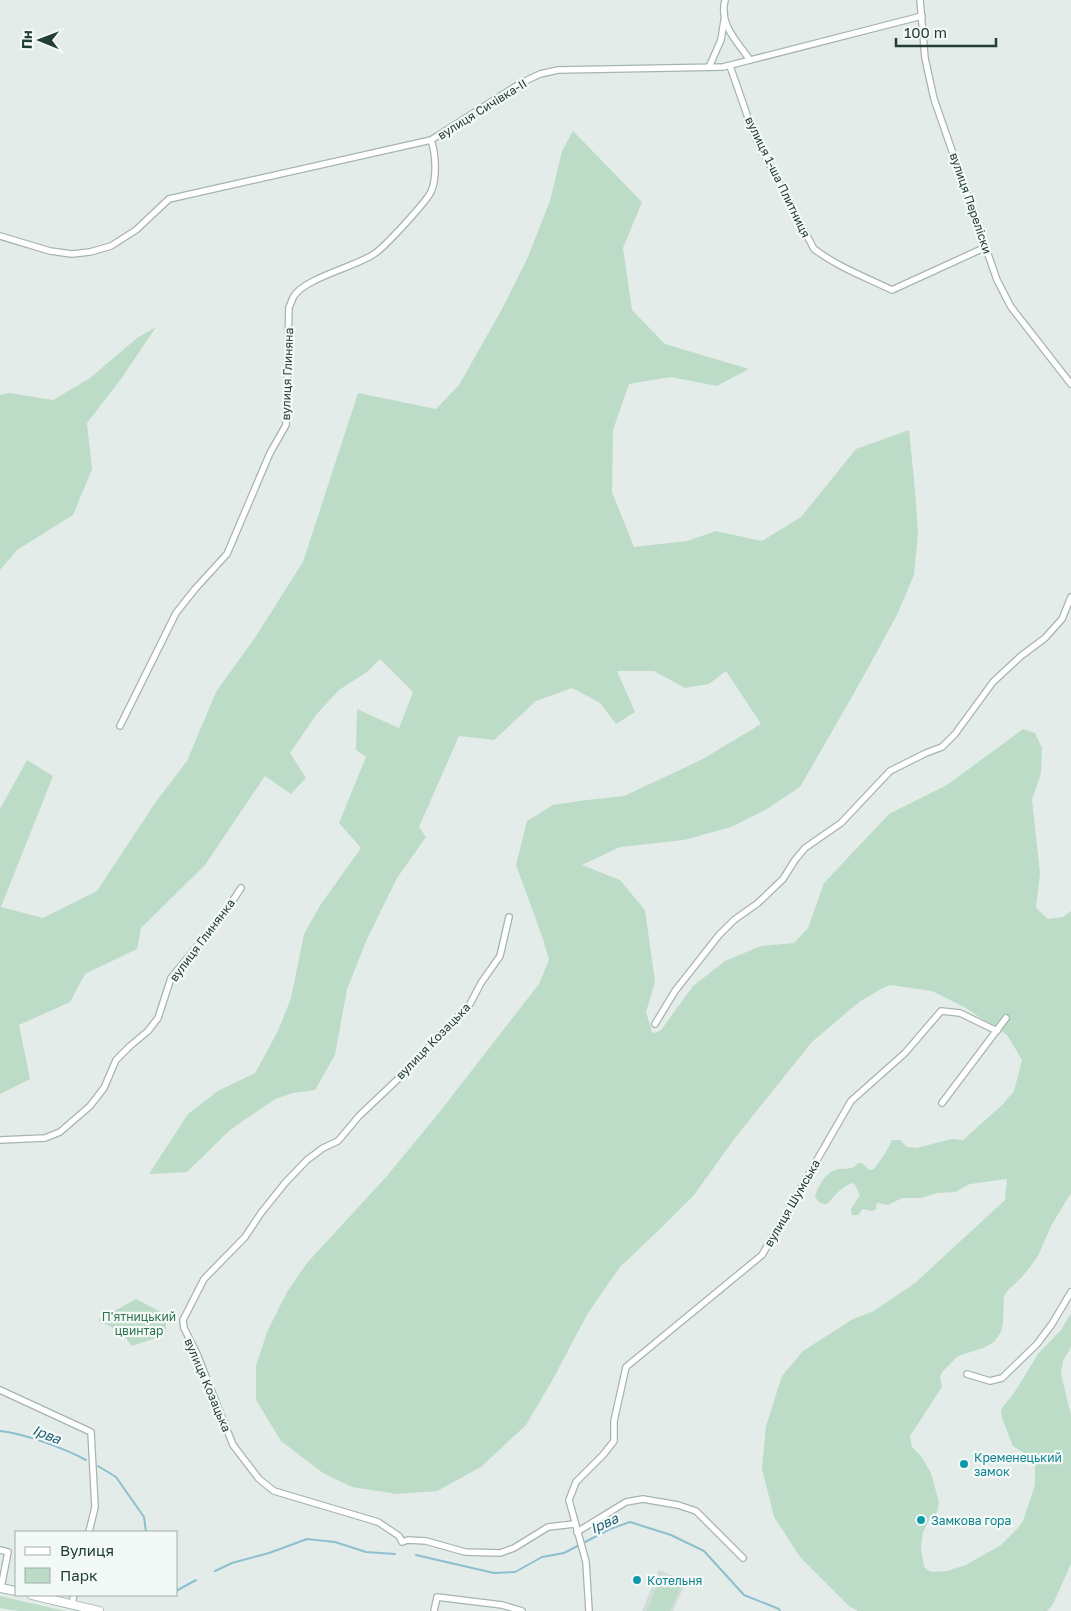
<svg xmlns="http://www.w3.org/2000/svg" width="1071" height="1611" font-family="'Golos Text',sans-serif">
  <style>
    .built { fill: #d1dcd8 }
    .green { fill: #bddcc8 }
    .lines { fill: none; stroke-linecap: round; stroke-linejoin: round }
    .stream { stroke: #8dbfcf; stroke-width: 2 }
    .minor-casing { stroke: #a6b4b0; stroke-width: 8 }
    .secondary-casing { stroke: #a2b7b2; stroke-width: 10 }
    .minor { stroke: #fff; stroke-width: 5.5 }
    .secondary { stroke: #fff; stroke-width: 8 }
    .culture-dot { fill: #0f9aa8; stroke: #f3f9f7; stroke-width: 2 }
    .labels { text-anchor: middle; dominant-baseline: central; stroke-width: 4.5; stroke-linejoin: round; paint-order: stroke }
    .street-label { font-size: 12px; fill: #233d38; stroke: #f3f9f7 }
    .park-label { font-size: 12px; fill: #2f724f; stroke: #f3f9f7 }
    .culture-label { font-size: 12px; fill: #0d838f; stroke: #f3f9f7; text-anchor: start }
    .water-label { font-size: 14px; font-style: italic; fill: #206076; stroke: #f3f9f7 }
  </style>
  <rect width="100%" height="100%" fill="#e3ece9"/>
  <path class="built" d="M659,1570L686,1581L673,1611H642Z"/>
  <g class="green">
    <path d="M573,131L642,202L623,248L632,310L665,344L749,369L717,386L671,377L629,384L613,430L612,492L634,547L687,541L716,531L762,541L801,517L856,449L909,430L915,490L918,533L914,575L897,615L857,688L800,787L767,809L731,827L684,840L620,847L582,865L620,880L645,910L655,982L646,1012L652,1032L656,1033L661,1030L693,986L725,961L761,946L794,943L808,928L824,883L889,814L947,785L1023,729L1035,733L1042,748L1041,773L1032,800L1040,874L1036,908L1048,919L1063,917L1071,911V1193L1051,1226L1038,1256L1030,1267L1021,1278L1009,1289L1004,1296L1003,1323L1001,1332L994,1342L983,1348L958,1356L942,1372L940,1377L942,1387L910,1436L912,1447L921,1456L931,1473L939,1502L937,1512L928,1522L923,1532L921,1549L924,1566L927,1570L933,1572L947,1571L966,1565L1001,1545L1017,1529L1023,1521L1035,1485V1465L1032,1458L1013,1446L1003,1421L1001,1413L1002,1408L1014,1393L1038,1354L1061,1330L1071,1313V1347L1063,1361L1061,1374L1071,1415V1564L1053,1604L1047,1611H858L849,1606L800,1557L774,1517L762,1469L766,1426L782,1376L803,1351L853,1319L874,1311L915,1283L1005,1200L1007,1179L970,1184L955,1192L937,1193L921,1198H902L888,1205L877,1203L876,1209L872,1211L863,1209L858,1215H852L851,1209L860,1195L854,1183C843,1184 834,1197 827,1204C820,1204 818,1202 815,1196C819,1185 826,1171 839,1169C847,1168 853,1170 858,1163H862L869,1170L874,1169L886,1152L892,1140H900L907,1147L916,1148L952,1139L963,1140L1003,1104L1014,1091L1022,1060L1007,1035L964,1007L932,991L890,985L881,989L859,1002L812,1042L735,1138L694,1195L661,1228L620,1267L588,1313L553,1379L526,1425L481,1467L437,1491L397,1494L352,1487L323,1473L281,1441L256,1400V1366L267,1332L287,1292L307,1263L386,1177L438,1114L539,984L549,960L543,939L516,865L527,821L553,805L587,800L624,796L701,760L761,724L726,671L709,684L685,688L654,671H617L635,712L616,724L600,703L572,688L536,701L494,740L459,736L419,827L426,837L397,878L367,939L347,989L335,1055L315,1090L293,1093L275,1099L230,1130L187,1172L149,1174L188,1114L218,1091L255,1073L278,1031L291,998L304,934L321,904L361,848L339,823L366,757L356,750L357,709L399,728L413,692L380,659L367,672L339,690L316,715L290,753L306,778L291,794L265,776L205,865L141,928L137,949L85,974L70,1002L19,1025L30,1079L0,1094V809L27,760L53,776L1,907L43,918L97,891L155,803L187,761L216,692L256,636L303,562L358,393L436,409L459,385L502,309L527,259L550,201L562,151Z"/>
    <path d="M156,327L121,379L87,423L92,469L73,515L17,550L0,570V395L10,393L53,400L90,378L137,338Z"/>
    <path d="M136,1299L167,1315L165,1335L132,1346L121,1332L98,1320Z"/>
    <path d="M661,1576L681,1585L670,1611H647Z"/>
    <path d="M0,1596L65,1611H18L0,1608Z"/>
  </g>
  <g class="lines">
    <g class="stream">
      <path d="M0,1431C23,1433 66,1449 86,1460"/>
      <path d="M98,1466L116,1477L144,1517L146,1532"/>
      <path d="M416,1555L494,1573L515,1572L542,1557L564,1553L610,1529L630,1522L671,1535L704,1551L744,1595L779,1609L780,1611"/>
      <path d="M215,1571L232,1563L269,1553L307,1539L335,1542L366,1552L395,1554"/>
      <path d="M176,1591L196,1580"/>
    </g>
    <g class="minor-casing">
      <g id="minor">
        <path d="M725,0C719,25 736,40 750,60"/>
        <path d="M920,0L925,58L934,99L997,280L1011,307L1071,384"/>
        <path d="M730,66L754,135L814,249C838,267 865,277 892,290L986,247"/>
        <path d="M709,67L721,40L724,21"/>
        <path d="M0,236L50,251L72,254L90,252L111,246L136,230L169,199L431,140L521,83L540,74L558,70L723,67L922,16"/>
        <path d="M120,726L176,613L195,589L227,554L270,453L286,425L289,307C291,304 292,299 294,296C305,278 355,267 374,254C385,247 425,203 431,192C437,178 436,154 431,140"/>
        <path d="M509,917L500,956L481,983L470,1004L436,1038L419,1059L359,1116L338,1141L323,1148L307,1160L285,1183L261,1213L245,1237L204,1279L183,1320L184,1328L197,1354L233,1445L259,1479L274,1491L378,1522L399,1536L402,1542L408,1540L426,1541L465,1552L500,1553L514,1548L548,1527L574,1524"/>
        <path d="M655,1024L675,991L719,935L734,920L758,903L783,879L795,860L805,848L841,823L890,771L926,753L942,747L955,734L993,682L1021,656L1045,638L1062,619L1071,597"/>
        <path d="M942,1103L1006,1018"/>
        <path d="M0,1140L45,1138L60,1132L90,1106L104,1088L116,1060L130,1046L148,1031L158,1018L171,978L226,911L241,888"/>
        <path d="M967,1374L990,1381L1002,1378L1037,1344L1052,1324L1071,1292"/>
        <path d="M0,1390L91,1432L95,1507L89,1532"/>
        <path d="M577,1532L626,1502L643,1499L678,1505L696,1511L743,1558"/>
        <path d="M0,1550L8,1552L1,1588"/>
        <path d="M72,1603L74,1595"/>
        <path d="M434,1611L437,1597L502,1605L522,1611"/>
        <path d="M589,1611L586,1562L569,1500L576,1482L603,1455L614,1441V1421L626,1367L762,1255L851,1101L905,1053L941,1011L960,1013L997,1031"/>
      </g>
    </g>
    <g class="secondary-casing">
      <g id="secondary">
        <path d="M0,1588L16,1591"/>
        <path d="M32,1595L99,1611"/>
      </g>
    </g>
    <use href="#minor" class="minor"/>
    <use href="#secondary" class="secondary"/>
  </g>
  <g class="culture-dot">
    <circle cx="964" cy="1464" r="5"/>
    <circle cx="921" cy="1520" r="5"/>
    <circle cx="637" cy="1580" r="5"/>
  </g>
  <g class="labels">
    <g class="street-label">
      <text transform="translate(482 109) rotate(-32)">вулиця Сичівка-II</text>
      <text transform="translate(778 177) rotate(64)">вулиця 1-ша Плитниця</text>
      <text transform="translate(971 203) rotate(71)">вулиця Переліски</text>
      <text transform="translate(287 374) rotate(-88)">вулиця Глиняна</text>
      <text transform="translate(202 940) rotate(-53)">вулиця Глинянка</text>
      <text transform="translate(433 1041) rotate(-46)">вулиця Козацька</text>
      <text transform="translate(792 1203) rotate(-60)">вулиця Шумська</text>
      <text transform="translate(208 1385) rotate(67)">вулиця Козацька</text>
    </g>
    <g class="park-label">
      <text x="139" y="1316">П'ятницький<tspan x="139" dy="14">цвинтар</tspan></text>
    </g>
    <g class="culture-label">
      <text x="974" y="1457">Кременецький<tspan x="974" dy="14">замок</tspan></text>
      <text x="931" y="1520">Замкова гора</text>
      <text x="647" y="1580">Котельня</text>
    </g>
    <g class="water-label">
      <text transform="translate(47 1434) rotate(21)">Ірва</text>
      <text transform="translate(604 1523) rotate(-25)">Ірва</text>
    </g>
  </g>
  <rect x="15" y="1531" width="162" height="65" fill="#f3f9f7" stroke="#a0aeab"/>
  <rect x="25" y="1547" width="25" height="8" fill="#ffffff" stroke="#a0aeab"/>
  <text x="60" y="1556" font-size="15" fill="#233d38">Вулиця</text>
  <rect x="25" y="1568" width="25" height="15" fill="#bddcc8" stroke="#a0aeab"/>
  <text x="60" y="1581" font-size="15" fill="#233d38">Парк</text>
  <g transform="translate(40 40) rotate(271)" stroke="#f3f9f7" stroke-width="4" paint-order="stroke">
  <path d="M0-4L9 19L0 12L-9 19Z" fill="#233d38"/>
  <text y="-8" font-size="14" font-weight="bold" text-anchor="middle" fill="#233d38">Пн</text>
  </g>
  <path d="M896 38v8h100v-8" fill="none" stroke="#233d38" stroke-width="2.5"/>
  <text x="904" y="38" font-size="15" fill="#233d38" stroke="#f3f9f7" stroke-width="4" paint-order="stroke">100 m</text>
</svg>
